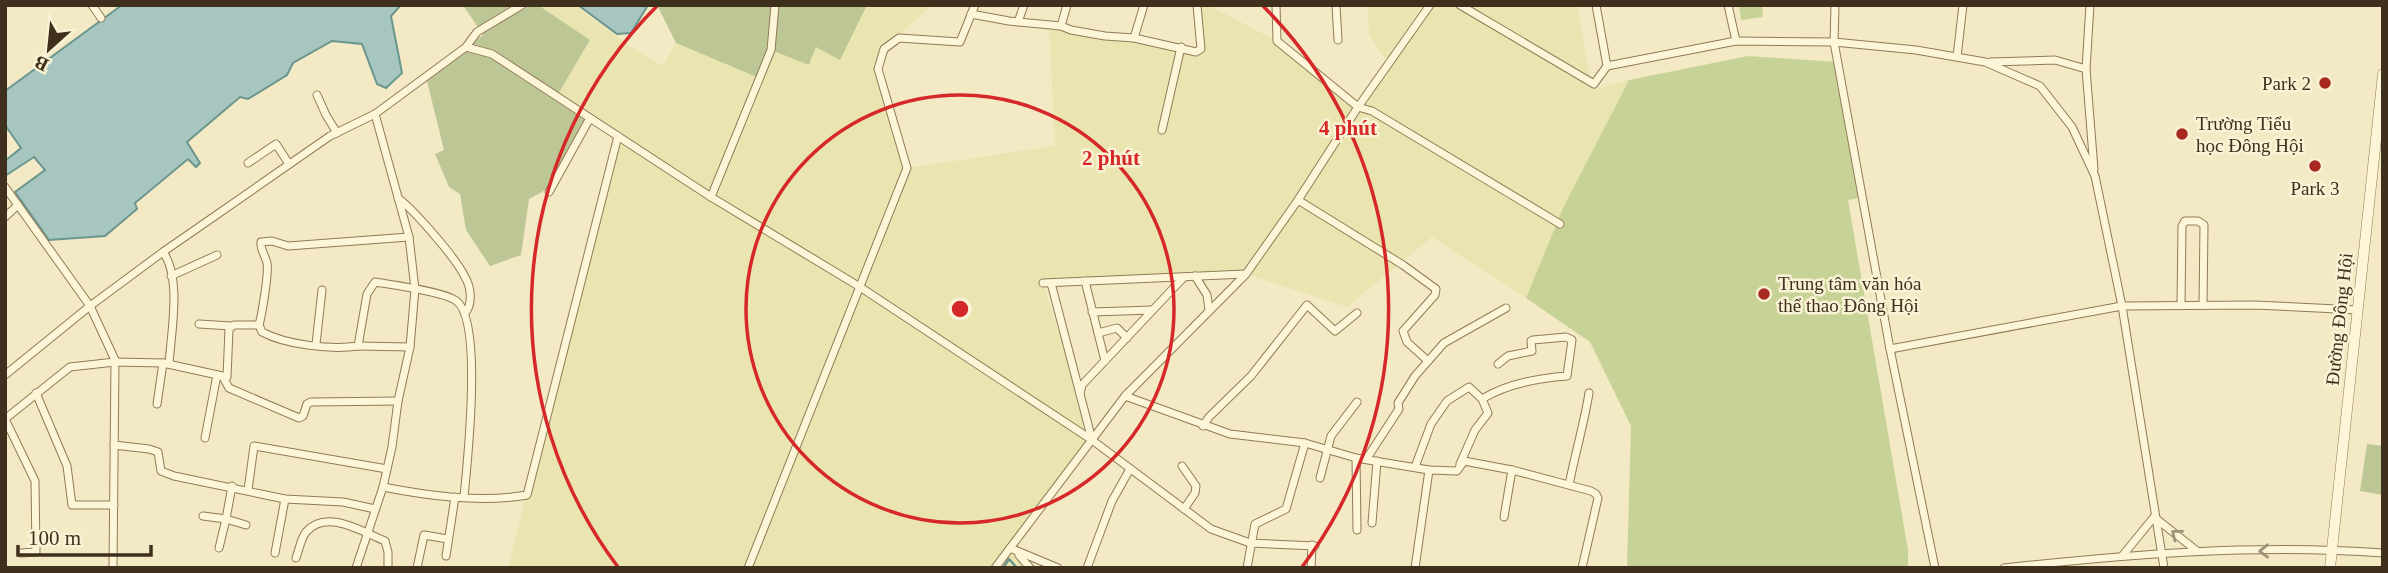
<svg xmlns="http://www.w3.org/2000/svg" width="2388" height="573" font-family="'Times New Roman',serif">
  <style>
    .farmland { fill: #eae5b0 }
    .green { fill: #c7d396 }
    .cemetery { fill: #bdc796 }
    .water { fill: #a6c6bf; stroke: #6b968e; stroke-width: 2 }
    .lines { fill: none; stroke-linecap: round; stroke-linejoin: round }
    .stream { stroke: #6b968e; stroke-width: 2.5 }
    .minor-casing { stroke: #917a57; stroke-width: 9 }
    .tertiary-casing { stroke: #917a57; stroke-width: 11 }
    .minor { stroke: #fdf5d8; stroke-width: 7 }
    .tertiary { stroke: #fdf5d8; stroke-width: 10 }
    .oneway { stroke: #9e927a }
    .ring { fill: none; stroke: #d62828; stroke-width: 3.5 }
    .poi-dot { fill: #a72920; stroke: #faf2d4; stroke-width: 2.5 }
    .labels { text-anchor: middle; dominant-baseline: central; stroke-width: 5; stroke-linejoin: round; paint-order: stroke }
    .poi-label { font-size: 19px; fill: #3f301d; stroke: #faf2d4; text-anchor: start }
    .street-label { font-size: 19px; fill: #3f301d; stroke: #faf2d4 }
    .centre { fill: #d62828; stroke: #faf2d4; stroke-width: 3.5 }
    .ring-label { font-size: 21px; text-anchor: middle; font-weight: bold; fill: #d62828; stroke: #faf2d4; stroke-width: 5; stroke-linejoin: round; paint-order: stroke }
  </style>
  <rect width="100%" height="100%" fill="#f3e9c4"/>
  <g class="farmland">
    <path d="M538,5H575L630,46L663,66L676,43L759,78L771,50L810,65L816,47L840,59L867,5H932L884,49L878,69L907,168L1055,146L1049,25L1201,50L1197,5H1208L1277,41L1358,107L1430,5H1577L1592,90L1629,80L1563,208L1526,298L1432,237L1347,307L1246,274L1043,283L1092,440L1011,548L1027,568H508L617,139L1042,408L557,96L590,41Z"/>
    <path d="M1368,5H1423L1386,60L1369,34Z"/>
  </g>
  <g class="green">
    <path d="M1739,5H1762L1763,17L1741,20Z"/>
    <path d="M1748,56L1838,62L1863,197L1848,200L1908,550V568H1627L1631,426L1590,342L1526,298L1563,208L1629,80Z"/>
  </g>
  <g class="cemetery">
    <path d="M463,5H538L590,40L557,96L590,118L551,187L529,199L521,255L490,266L466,230L460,194L449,187L435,154L444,150L426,77L483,35Z"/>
    <path d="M657,5H867L840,60L816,47L809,65L771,50L759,78L676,43Z"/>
    <path d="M2367,444L2383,446V495L2360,491Z"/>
  </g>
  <g class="water">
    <path d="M122,5H401L391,16L402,73L386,88L377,84L362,44L332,41L293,63L287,75L248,99L240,97L187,142L200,163L196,167L188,159L135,203L137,209L105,236L49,240L15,192L45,170L34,157L5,176V161L21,148L5,125V91Z"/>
    <path d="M578,5H648L631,33L617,34Z"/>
  </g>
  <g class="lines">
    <path class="stream" d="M1003,568L1009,559L1017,568"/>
    <g class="minor-casing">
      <g id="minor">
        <path d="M92,5L101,18"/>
        <path d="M1276,5L1277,41L1358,107L1372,111L1560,224"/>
        <path d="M1336,5L1338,40"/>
        <path d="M1460,5L1594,84L1607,66"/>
        <path d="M1596,5L1607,66L1736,41L1834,42L1916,50L1985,62L2040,86L2072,127L2095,176L2122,306L2164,568"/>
        <path d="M1728,5L1736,41"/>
        <path d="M1835,5L1834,42L1890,349L1935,568"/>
        <path d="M971,14L1009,21L1061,26L1071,30L1105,36L1134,38L1196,52L1201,49L1197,5"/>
        <path d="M1018,22L1024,5"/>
        <path d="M1061,26L1067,5"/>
        <path d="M1134,38L1144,5"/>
        <path d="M466,47L477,32L522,5"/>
        <path d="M1957,57L1963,5"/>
        <path d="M1990,62L2055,60L2086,69L2094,169"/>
        <path d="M2086,69L2090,5"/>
        <path d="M317,95L326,115L337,133"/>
        <path d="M1162,130L1181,47"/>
        <path d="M248,163L276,144L289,164"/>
        <path d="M5,187L90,306L115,360L113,568"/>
        <path d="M549,192L590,118"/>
        <path d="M711,197L771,50L775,5"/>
        <path d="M398,198C414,210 456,258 465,277C471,287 473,304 465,313"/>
        <path d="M1298,200L1403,265L1436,289L1435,295L1403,331L1407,342L1428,361"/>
        <path d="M5,217L18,205"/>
        <path d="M163,252C182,278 171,333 169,364"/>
        <path d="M171,276L217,255"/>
        <path d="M1195,276L1207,295L1209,310"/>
        <path d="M1085,281L1105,361"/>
        <path d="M1043,283L1245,274"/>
        <path d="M1051,283L1092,440"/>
        <path d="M2181,305L2182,226L2185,221H2198L2204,225L2203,305"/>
        <path d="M1092,312L1152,310"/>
        <path d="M199,324L231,326"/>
        <path d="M259,325C262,314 269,272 267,263C265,255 260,249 261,242L272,241L288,246L409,237"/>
        <path d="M1098,333L1117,328L1127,338"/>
        <path d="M316,344L322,290"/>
        <path d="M358,346L410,347"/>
        <path d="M1890,349L2122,306L2255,305L2358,310"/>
        <path d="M5,375L90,306L163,252L330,136L375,114L466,47L492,54L711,197L860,287L1092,440L1211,529L1250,543L1315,546"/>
        <path d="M223,377L229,388L299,418L303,416L307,404L311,402L398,401"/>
        <path d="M36,393L67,466L72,505H114"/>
        <path d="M1080,394L1082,385L1184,277"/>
        <path d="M1125,396L1230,434L1305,443L1356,458L1429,470L1457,471L1464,461L1512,470L1591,491L1596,494L1598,498L1582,568"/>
        <path d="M1482,399C1507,384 1539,378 1567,376L1572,340L1566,337L1533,340L1531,341L1532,351L1508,356L1498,364"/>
        <path d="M157,404L163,363"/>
        <path d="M1203,426L1209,417L1251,376L1307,305L1335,331L1357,313"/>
        <path d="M205,438L217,375"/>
        <path d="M114,445L149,449L158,452L161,471L174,476L285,499L343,502L375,509"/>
        <path d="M1356,458L1357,530"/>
        <path d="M1367,458L1399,409L1398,403L1415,376L1444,343L1506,308"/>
        <path d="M1182,466L1196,486L1195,493L1184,509"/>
        <path d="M1415,467L1431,424L1447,401L1469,387L1482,399L1488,413L1475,430L1460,464"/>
        <path d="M1320,478L1331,436L1357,402"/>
        <path d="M1569,485C1575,454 1584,424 1589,393"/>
        <path d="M383,487C429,496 480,503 527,495L618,136"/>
        <path d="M248,490L254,446L387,469"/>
        <path d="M203,516L226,519L232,486"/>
        <path d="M1504,517L1512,470"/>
        <path d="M1372,523L1377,461"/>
        <path d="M219,548L226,519L246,525"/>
        <path d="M1010,548L1058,568"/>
        <path d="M21,553L36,552L35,481L5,419L70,367L115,362L163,363L227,377L229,329L234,325H259L262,332C286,345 332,350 358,346L367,294L375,282C393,285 440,291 455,300C484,317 467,464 464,497"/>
        <path d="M275,553L285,499"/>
        <path d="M1019,555L1030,568"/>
        <path d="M2123,555L2154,517L2197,551"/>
        <path d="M446,556L455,497"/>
        <path d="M296,558C299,550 301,538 306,532C326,508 363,532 385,541L388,552V568"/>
        <path d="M356,568L383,487L392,447L398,401L410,347L415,289L409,237L375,114"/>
        <path d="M417,568L424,535L448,539"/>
        <path d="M748,568L907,168L878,69L884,49L899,38L960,42L975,5"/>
        <path d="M995,568L1125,396L1246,274L1298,200L1358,107L1430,5"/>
        <path d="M1087,568L1112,501L1130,469"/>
        <path d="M1247,568L1255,524L1286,509L1305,443"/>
        <path d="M1311,568L1312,545"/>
        <path d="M1415,568L1429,470"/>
        <path d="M2004,568C2130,554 2256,544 2383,553"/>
      </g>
    </g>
    <g class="tertiary-casing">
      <path id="tertiary" d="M2330,568L2383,74"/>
    </g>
    <use href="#minor" class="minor"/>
    <use href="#tertiary" class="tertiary"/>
  </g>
  <defs><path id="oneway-chevron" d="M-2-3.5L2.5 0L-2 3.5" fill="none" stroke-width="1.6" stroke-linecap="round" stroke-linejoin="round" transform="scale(1.75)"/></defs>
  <g class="oneway">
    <use href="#oneway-chevron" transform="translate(2176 534) rotate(-142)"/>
    <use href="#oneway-chevron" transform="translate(2264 551) rotate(179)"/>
  </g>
  <g class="ring">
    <circle cx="960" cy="309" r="214"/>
    <path d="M618 567A428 428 0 0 1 657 6M1263 6A428 428 0 0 1 1302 567"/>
  </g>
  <g class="poi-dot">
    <circle cx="2325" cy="83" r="7"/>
    <circle cx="2182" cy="134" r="7"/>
    <circle cx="2315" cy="166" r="7"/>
    <circle cx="1764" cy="294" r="7"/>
  </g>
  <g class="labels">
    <g class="poi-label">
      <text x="2311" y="83" text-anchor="end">Park 2</text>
      <text x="2196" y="123">Trường Tiểu<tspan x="2196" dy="22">học Đông Hội</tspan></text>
      <text x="2315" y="188" text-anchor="middle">Park 3</text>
      <text x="1778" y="283">Trung tâm văn hóa<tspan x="1778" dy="22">thể thao Đông Hội</tspan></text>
    </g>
    <g class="street-label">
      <text transform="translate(2339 319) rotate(-84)">Đường Đông Hội</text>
    </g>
  </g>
  <circle cx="960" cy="309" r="10" class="centre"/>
  <g class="ring-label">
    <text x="1348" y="135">4 phút</text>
    <text x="1111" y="165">2 phút</text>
  </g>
  <rect width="2388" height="573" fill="none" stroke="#3f301d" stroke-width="14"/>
  <g transform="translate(49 49) rotate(207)" stroke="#faf2d4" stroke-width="5" paint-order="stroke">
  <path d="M0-5L12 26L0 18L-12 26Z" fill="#3f301d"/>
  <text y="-10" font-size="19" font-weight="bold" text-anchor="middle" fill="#3f301d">B</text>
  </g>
  <path d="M18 545v10h133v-10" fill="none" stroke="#3f301d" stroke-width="3.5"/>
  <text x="28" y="545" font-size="21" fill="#3f301d" stroke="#faf2d4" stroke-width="5" paint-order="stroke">100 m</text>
</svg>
